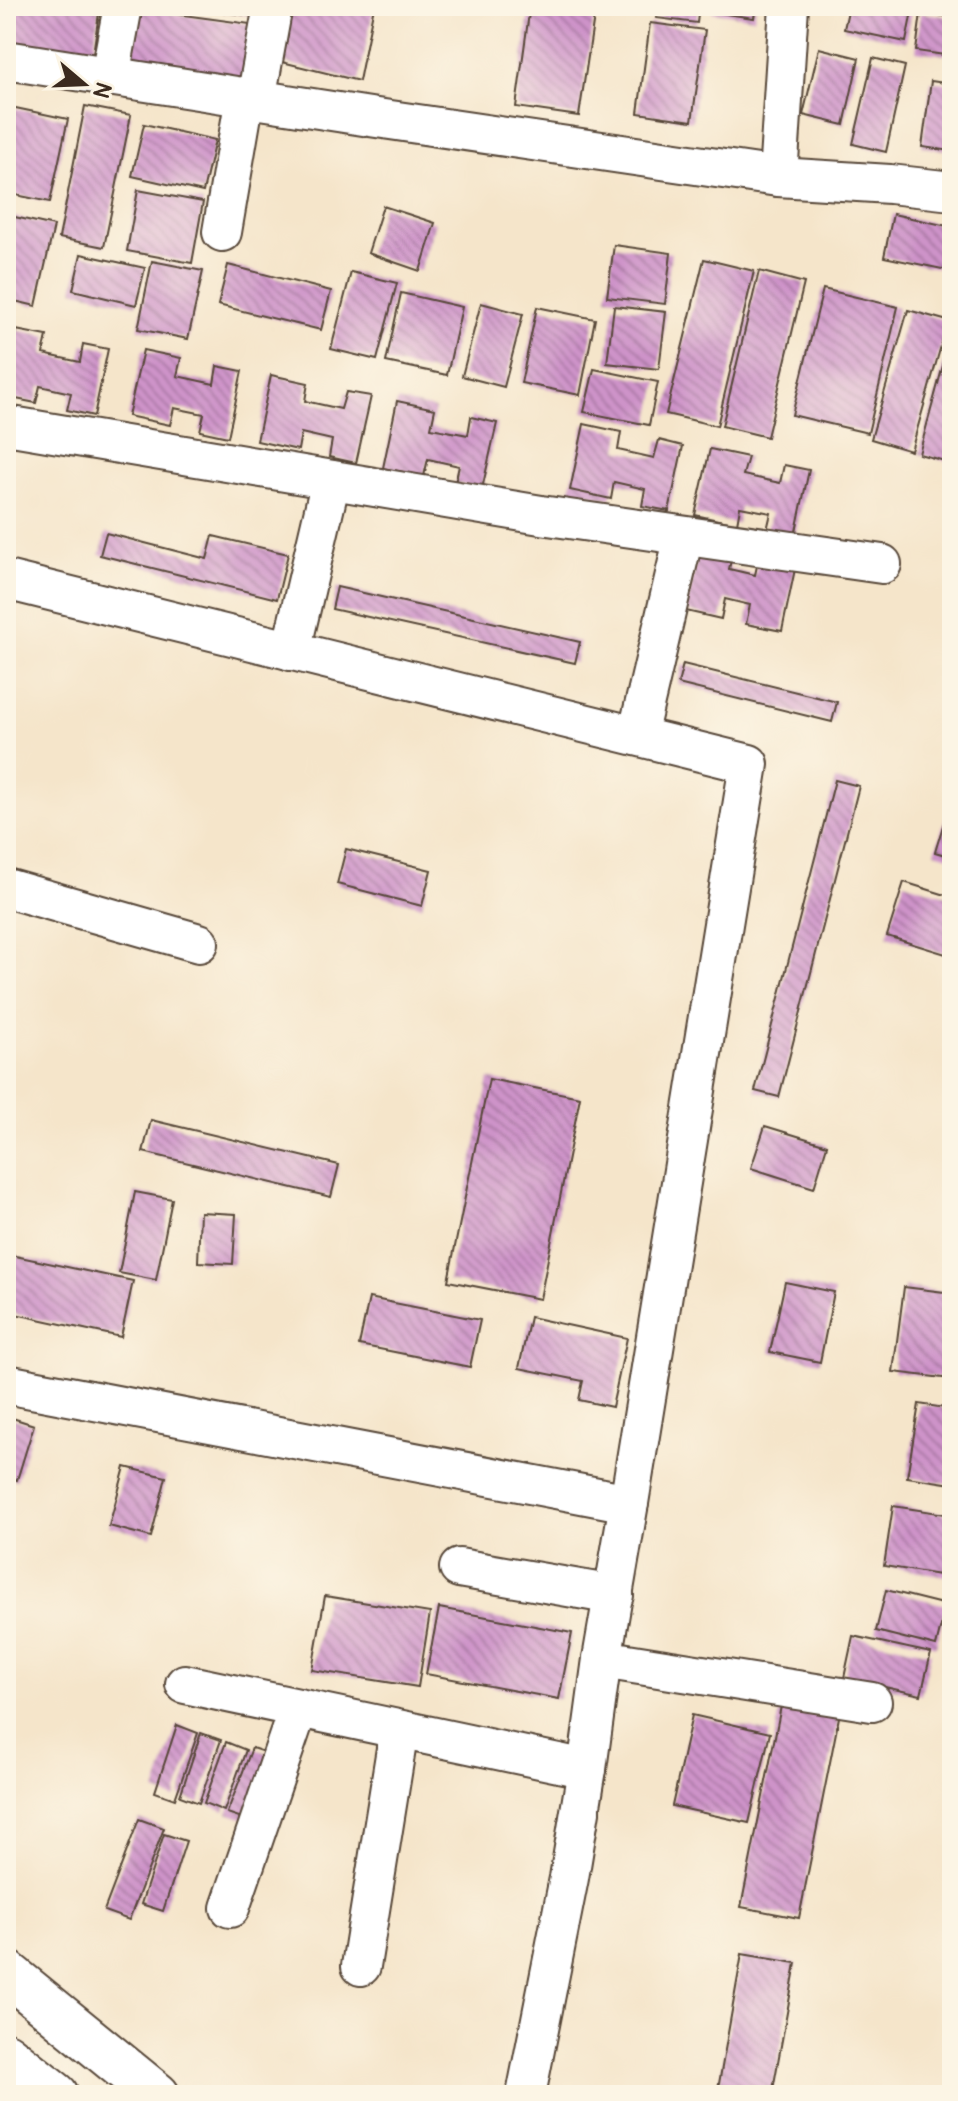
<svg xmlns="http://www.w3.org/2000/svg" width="958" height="2101" font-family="Pangolin,sans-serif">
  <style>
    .building { fill: url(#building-back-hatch) }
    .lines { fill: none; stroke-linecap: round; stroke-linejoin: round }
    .minor-casing { stroke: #574638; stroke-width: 42 }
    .major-casing { stroke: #574638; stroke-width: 48 }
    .minor { stroke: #fff; stroke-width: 38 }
    .major { stroke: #fff; stroke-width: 44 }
  </style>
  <defs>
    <pattern id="building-back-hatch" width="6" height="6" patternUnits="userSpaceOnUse" patternTransform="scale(2)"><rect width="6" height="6" fill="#ce93c9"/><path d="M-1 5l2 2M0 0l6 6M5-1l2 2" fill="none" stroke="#a878a3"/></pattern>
  </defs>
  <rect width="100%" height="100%" fill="#fcf5e5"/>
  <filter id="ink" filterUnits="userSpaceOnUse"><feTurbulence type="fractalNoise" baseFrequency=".0125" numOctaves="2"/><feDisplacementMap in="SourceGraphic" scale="16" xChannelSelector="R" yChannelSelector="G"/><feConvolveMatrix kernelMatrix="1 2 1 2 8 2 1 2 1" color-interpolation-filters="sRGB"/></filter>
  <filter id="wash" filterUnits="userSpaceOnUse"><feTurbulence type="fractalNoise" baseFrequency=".006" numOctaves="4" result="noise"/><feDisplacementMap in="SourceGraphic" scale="32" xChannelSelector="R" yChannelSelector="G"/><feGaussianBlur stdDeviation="1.8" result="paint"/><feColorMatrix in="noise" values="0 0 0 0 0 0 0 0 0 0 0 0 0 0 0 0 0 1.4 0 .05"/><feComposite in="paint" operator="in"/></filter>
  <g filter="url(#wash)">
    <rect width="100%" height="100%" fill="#f5e5ca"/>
    <g id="blocks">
      <g class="building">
        <path d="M6,6H100L93,54L6,42Z"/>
        <path d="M191,6H255L254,16L191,8Z"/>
        <path d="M288,6H374L359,81L278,61Z"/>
        <path d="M530,6H569L595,10L579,116L516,107Z"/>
        <path d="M658,6H699L697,23L656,18Z"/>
        <path d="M713,6H756L754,18L712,12Z"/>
        <path d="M849,6H913L906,42L844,29Z"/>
        <path d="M139,9L258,25L251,80L132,64Z"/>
        <path d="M921,13L952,17V56L916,51Z"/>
        <path d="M650,23L705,30L692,121L638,113Z"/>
        <path d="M819,48L859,58L844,125L803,115Z"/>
        <path d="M873,58L905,66L886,152L853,144Z"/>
        <path d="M931,81L952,84V151L922,147Z"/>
        <path d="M6,106L68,119L50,202L6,193Z"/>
        <path d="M85,106L131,115L104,247L59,238Z"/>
        <path d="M144,124L215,140L203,192L132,176Z"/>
        <path d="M138,190L203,202L192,263L127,251Z"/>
        <path d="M383,206L435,223L420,271L368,253Z"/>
        <path d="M893,214L952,227V271L884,257Z"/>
        <path d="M6,215L54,226L36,306L6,299Z"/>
        <path d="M614,245L671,253L665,304L607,297Z"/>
        <path d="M81,254L145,268L136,305L73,290Z"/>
        <path d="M704,259L754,271L717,426L666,414Z"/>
        <path d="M152,261L203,271L188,339L138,329Z"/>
        <path d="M228,265L331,291L321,330L218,305Z"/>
        <path d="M759,271L804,283L767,437L722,426Z"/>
        <path d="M351,272L397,283L377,360L331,349Z"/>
        <path d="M823,289L898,307L868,433L792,415Z"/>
        <path d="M401,293L462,307L447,375L386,362Z"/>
        <path d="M481,303L523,314L504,387L462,376Z"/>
        <path d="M614,306L666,312L659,369L607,363Z"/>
        <path d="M537,307L595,319L580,395L521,383Z"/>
        <path d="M908,310L948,321L911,451L871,439Z"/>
        <path d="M16,330L47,336L43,354L80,362L83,344L108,349L94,416L67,410L71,393L40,386L36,403L6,397V376Z"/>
        <path d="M951,336H952V463L919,454Z"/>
        <path d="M143,350L181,358L177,376L214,384L217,366L242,371L228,437L200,431L204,414L174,408L170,425L128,416Z"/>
        <path d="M594,369L658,382L649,425L584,412Z"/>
        <path d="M271,375L308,383L305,401L341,409L346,392L371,396L356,463L329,457L332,440L301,433L298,450L257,441Z"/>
        <path d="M397,401L435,409L431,428L468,435L471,417L497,423L482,489L455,483L459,466L428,459L424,476L383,468Z"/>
        <path d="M584,424L621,432L618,450L654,458L659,440L683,446L669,511L642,506L645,489L614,482L611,499L570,490Z"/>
        <path d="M710,449L748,457L743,475L780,483L784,465L809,470L795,536L767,530L771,513L740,507L737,524L695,515Z"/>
        <path d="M106,533L207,559L213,536L288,554L277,599L100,555Z"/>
        <path d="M699,549L732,556L729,569L755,575L758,561L795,569L782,631L746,624L750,605L725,599L721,619L686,611Z"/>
        <path d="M337,587L580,642L575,663L332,609Z"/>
        <path d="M949,612H952V662L945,661Z"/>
        <path d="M683,664L837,702L832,722L678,684Z"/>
        <path d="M835,780L859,786L779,1097L755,1091Z"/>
        <path d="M949,806L952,807V857L935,852Z"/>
        <path d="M346,849L431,870L422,906L337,884Z"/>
        <path d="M904,882L952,897V956L887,936Z"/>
        <path d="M489,1079L580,1097L540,1299L448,1281Z"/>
        <path d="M151,1120L339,1165L331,1197L143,1152Z"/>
        <path d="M765,1126L827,1145L814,1188L751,1168Z"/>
        <path d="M135,1192L172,1199L156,1280L119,1273Z"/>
        <path d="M200,1212L236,1214L233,1264L198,1262Z"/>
        <path d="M6,1254L133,1281L121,1337L6,1312Z"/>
        <path d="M785,1282L834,1292L820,1362L770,1352Z"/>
        <path d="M904,1287L952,1293V1379L893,1372Z"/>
        <path d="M369,1298L480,1320L470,1367L359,1345Z"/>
        <path d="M530,1317L627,1338L612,1407L579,1400L583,1381L519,1368Z"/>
        <path d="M919,1404L952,1409V1484L907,1477Z"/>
        <path d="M6,1416L34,1425L17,1480L6,1477Z"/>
        <path d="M125,1467L166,1477L151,1537L109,1526Z"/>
        <path d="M893,1506L952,1515V1577L884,1566Z"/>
        <path d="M886,1590L946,1605L936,1646L876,1631Z"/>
        <path d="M325,1596L430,1613L418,1687L312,1670Z"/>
        <path d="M439,1608L572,1633L559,1699L426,1674Z"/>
        <path d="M853,1636L931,1653L921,1695L844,1678Z"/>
        <path d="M783,1696L841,1707L799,1918L741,1907Z"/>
        <path d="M692,1715L770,1733L749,1823L672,1806Z"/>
        <path d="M177,1725L198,1733L175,1799L155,1792Z"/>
        <path d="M201,1733L221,1740L199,1803L180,1796Z"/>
        <path d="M226,1742L246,1750L224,1811L204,1803Z"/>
        <path d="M252,1748L273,1755L248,1820L227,1813Z"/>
        <path d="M139,1819L164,1828L129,1920L104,1911Z"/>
        <path d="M164,1834L186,1841L163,1911L141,1904Z"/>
        <path d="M742,1954L796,1963L772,2095H717Z"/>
      </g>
    </g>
  </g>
  <g filter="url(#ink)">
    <use href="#blocks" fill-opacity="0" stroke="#574638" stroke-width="2"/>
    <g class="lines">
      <g class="minor-casing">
        <g id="minor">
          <path d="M6,60L370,117L778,177L890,184L952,191"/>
          <path d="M110,76L123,6"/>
          <path d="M256,99L273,6"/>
          <path d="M778,177L789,6"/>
          <path d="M222,232L245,97"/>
          <path d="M6,425L541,515L882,564"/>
          <path d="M6,580L749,764L629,1503L602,1659L587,1769L569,1878L526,2095"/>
          <path d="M291,651L331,480"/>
          <path d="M637,736L684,536"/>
          <path d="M6,888L199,943"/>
          <path d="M6,1384L629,1503"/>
          <path d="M459,1568L614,1595"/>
          <path d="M602,1659L872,1702"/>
          <path d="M185,1684L587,1769"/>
          <path d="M230,1908L298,1709"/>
          <path d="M361,1966L399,1730"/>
        </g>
      </g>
      <g class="major-casing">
        <g id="major">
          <path d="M6,1972L157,2095"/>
          <path d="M6,2055L56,2095"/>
        </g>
      </g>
      <use href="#minor" class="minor"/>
      <use href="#major" class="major"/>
    </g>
  </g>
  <rect width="958" height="2101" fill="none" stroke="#fcf5e5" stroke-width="32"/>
  <g transform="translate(84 84) rotate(109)" stroke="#fcf5e5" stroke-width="6" paint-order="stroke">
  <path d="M0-6L14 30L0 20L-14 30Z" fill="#3b2a1e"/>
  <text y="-12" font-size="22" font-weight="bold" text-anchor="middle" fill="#3b2a1e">N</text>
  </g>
</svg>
